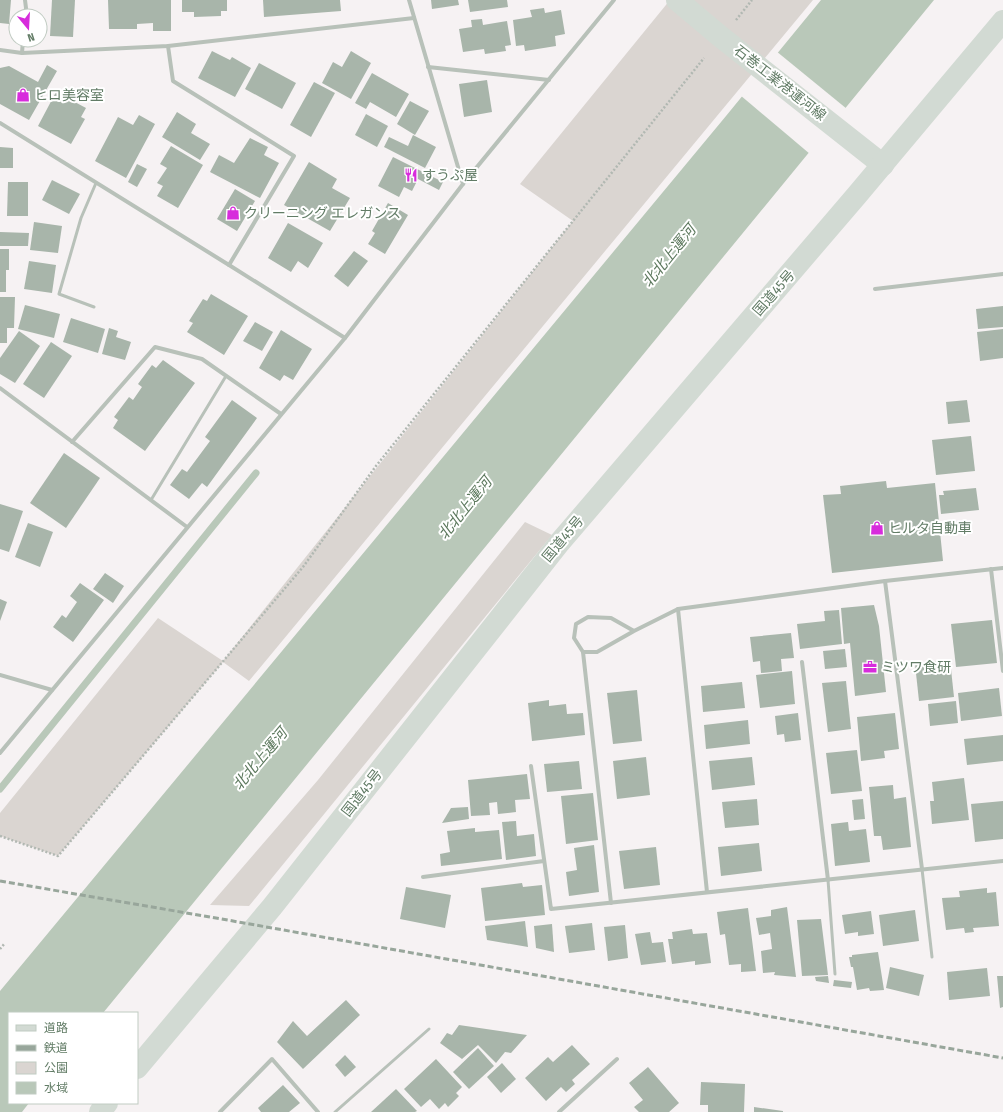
<svg xmlns="http://www.w3.org/2000/svg" width="1003" height="1112" font-family="'Fira Sans Condensed','Noto Sans JP',sans-serif">
  <style>
    .green { fill: #dad5d1 }
    .water { fill: #b9c8b9 }
    .pier { fill: #f6f2f3 }
    .lines { fill: none; stroke-linecap: round; stroke-linejoin: round }
    .stream { stroke: #b9c8b9; stroke-width: 7 }
    .building { fill: #a8b5aa }
    .path { stroke: #b1b8b2; stroke-width: 2.5; stroke-dasharray: 2 2; stroke-linecap: butt }
    .lane { stroke: #b8c1b9; stroke-width: 3 }
    .street { stroke: #b8c1b9; stroke-width: 4 }
    .secondary { stroke: #d2dad3; stroke-width: 22 }
    .highway { stroke: #d2dad3; stroke-width: 22 }
    .rail { stroke: #98a69b; stroke-width: 3; stroke-dasharray: 6 3; stroke-linecap: butt }
    .labels { text-anchor: middle; dominant-baseline: central; stroke-width: 4; stroke-linejoin: round; paint-order: stroke }
    .street-label { font-size: 14px; fill: #627c66; stroke: #fff }
    .poi-label { font-size: 14px; fill: #627c66; stroke: #fff; text-anchor: start }
    .water-label { font-size: 15px; font-style: italic; fill: #5c785d; stroke: #fff }
  </style>
  <rect width="100%" height="100%" fill="#f6f2f3"/>
  <g class="green">
    <path d="M670,0H813L249,681L223,662L58,856L0,836V813L158,618L223,661L573,221L520,184Z"/>
    <path d="M525,522L552,535L249,906L210,905L318,780Z"/>
  </g>
  <path class="water" d="M821,0H934L103,1013H9V1103H29L22,1112H0V991L726,116Z"/>
  <path class="pier" d="M776,51L847,109L810,154L740,95Z"/>
  <g class="lines">
    <path class="stream" d="M0,789L256,473"/>
  </g>
  <g class="building">
    <path d="M0,0H11L9,24L0,23Z"/>
    <path d="M52,0H75L73,37L50,36Z"/>
    <path d="M108,0H171V31H153V23L137,24V29H109Z"/>
    <path d="M182,0H227V11H221V16L194,17V12H182Z"/>
    <path d="M263,0H340L341,11L264,17Z"/>
    <path d="M431,0H458L459,5L432,9Z"/>
    <path d="M468,0H507L508,7L470,12Z"/>
    <path d="M544,8L545,13L561,10L565,34L555,36L556,46L525,51L524,45L516,46L513,20L532,17L530,10Z"/>
    <path d="M482,19L483,25L507,21L511,45L505,46L506,51L485,54L484,49L463,52L459,29L472,27L471,20Z"/>
    <path d="M212,51L230,60L232,57L251,68L235,97L198,78Z"/>
    <path d="M351,51L371,63L351,99L322,83L333,62L342,67Z"/>
    <path d="M259,63L296,83L282,109L245,89Z"/>
    <path d="M47,65L57,71L29,120L0,104V68L9,66L38,82Z"/>
    <path d="M372,73L409,94L396,117L370,102L366,109L355,103Z"/>
    <path d="M487,80L492,112L464,117L459,84Z"/>
    <path d="M314,82L335,93L311,137L290,125Z"/>
    <path d="M56,92L86,108L81,117L85,119L71,144L38,126Z"/>
    <path d="M410,101L429,111L415,135L397,124Z"/>
    <path d="M177,112L196,124L191,133L210,144L200,160L162,137Z"/>
    <path d="M366,114L388,126L377,147L355,135Z"/>
    <path d="M139,115L155,124L126,178L95,161L118,117L133,125Z"/>
    <path d="M413,135L436,147L425,168L384,147L389,137L408,146Z"/>
    <path d="M250,138L268,147L264,155L279,163L260,198L210,172L219,155L234,163Z"/>
    <path d="M171,146L203,165L178,208L157,196L163,186L157,183L167,168L160,164Z"/>
    <path d="M0,147L13,148V168H0Z"/>
    <path d="M393,157L443,182L439,190L418,179L412,191L404,187L399,197L378,186Z"/>
    <path d="M309,162L337,179L332,188L350,198L330,231L284,205Z"/>
    <path d="M137,164L147,169L137,187L128,182Z"/>
    <path d="M52,180L80,194L69,214L42,200Z"/>
    <path d="M8,182H28V216H7Z"/>
    <path d="M235,189L255,201L237,231L217,219Z"/>
    <path d="M388,203L408,215L385,254L368,244L375,233L372,231Z"/>
    <path d="M34,222L62,226L58,253L30,250Z"/>
    <path d="M288,223L323,243L308,268L298,261L291,272L268,258Z"/>
    <path d="M0,232L29,233L28,246H0Z"/>
    <path d="M0,249H9V270H6V292H0Z"/>
    <path d="M354,251L368,261L348,287L334,276Z"/>
    <path d="M29,261L56,265L52,293L24,289Z"/>
    <path d="M211,294L248,316L224,355L187,332L193,323L189,321L203,299L207,301Z"/>
    <path d="M0,297H15L14,328H7V343H0Z"/>
    <path d="M25,305L60,314L54,338L18,329Z"/>
    <path d="M1003,306V327L978,329L976,309Z"/>
    <path d="M71,318L105,329L98,353L63,342Z"/>
    <path d="M255,322L273,332L262,351L243,341Z"/>
    <path d="M109,328L118,331L116,337L131,342L125,360L102,354Z"/>
    <path d="M1003,329V358L980,361L977,332Z"/>
    <path d="M281,330L312,349L293,380L284,375L280,381L259,368Z"/>
    <path d="M19,331L40,346L15,383L0,374V358Z"/>
    <path d="M51,342L72,356L44,398L23,384Z"/>
    <path d="M163,360L195,383L145,451L113,428L118,420L114,417L129,397L133,400L142,387L138,384L152,365L156,368Z"/>
    <path d="M232,400L257,418L207,487L202,483L189,499L170,485L182,469L187,472L210,441L205,437Z"/>
    <path d="M967,400L970,422L948,424L946,402Z"/>
    <path d="M971,436L975,471L936,475L932,440Z"/>
    <path d="M64,453L100,478L66,528L30,503Z"/>
    <path d="M886,481L887,488L935,483L943,561L832,573L823,495L841,494L840,486Z"/>
    <path d="M976,488L979,510L941,514L939,495H944L943,491Z"/>
    <path d="M0,504L23,511L9,552L0,549Z"/>
    <path d="M28,523L53,532L40,567L15,557Z"/>
    <path d="M105,573L124,586L113,603L93,589Z"/>
    <path d="M80,583L104,600L73,642L53,627L62,615L66,618L77,602L70,596Z"/>
    <path d="M0,599L7,602L0,621Z"/>
    <path d="M874,605L879,626L886,692L855,696L850,643L844,644L841,608Z"/>
    <path d="M839,610L842,644L800,649L797,624L825,621L824,611Z"/>
    <path d="M992,620L997,663L956,667L951,624Z"/>
    <path d="M791,633L794,658L781,659L782,671L761,673L760,661L753,662L750,637Z"/>
    <path d="M845,649L847,667L825,669L823,651Z"/>
    <path d="M950,660L954,697L919,701L915,664Z"/>
    <path d="M792,671L795,704L760,708L756,675Z"/>
    <path d="M846,681L851,729L828,732L822,683Z"/>
    <path d="M742,682L745,708L703,712L701,686Z"/>
    <path d="M999,688L1002,716L961,721L958,693Z"/>
    <path d="M637,690L642,741L613,744L607,693Z"/>
    <path d="M549,700V706L566,704L567,714L583,713L585,735L532,741L528,703Z"/>
    <path d="M956,701L958,723L930,726L928,704Z"/>
    <path d="M798,713L801,740L785,742L784,734L777,735L775,716Z"/>
    <path d="M895,713L899,749L884,751L885,758L861,761L857,717Z"/>
    <path d="M748,720L750,744L706,749L704,725Z"/>
    <path d="M1003,735V761L967,765L964,739Z"/>
    <path d="M857,750L862,791L831,794L826,753Z"/>
    <path d="M646,757L650,795L617,799L613,761Z"/>
    <path d="M752,757L755,785L712,790L709,761Z"/>
    <path d="M579,761L582,789L547,792L544,764Z"/>
    <path d="M527,774L530,799L515,800L516,812L498,814L497,802L489,803L490,815L471,816L468,780Z"/>
    <path d="M964,778L969,820L932,824L930,801H934L932,782Z"/>
    <path d="M893,785L894,799L906,797L911,847L883,850L881,836H874L869,787Z"/>
    <path d="M593,793L598,840L566,844L561,796Z"/>
    <path d="M757,799L759,825L725,828L722,802Z"/>
    <path d="M863,799L865,819L854,820L852,800Z"/>
    <path d="M1003,801V839L975,842L971,804Z"/>
    <path d="M468,807L469,819L442,823L451,808Z"/>
    <path d="M516,821L517,836L534,834L536,856L506,860L502,822Z"/>
    <path d="M848,822L849,831L866,829L870,862L835,866L831,824Z"/>
    <path d="M475,828V832L499,830L502,859L441,866L440,854L450,852L447,831Z"/>
    <path d="M759,843L762,871L721,876L718,847Z"/>
    <path d="M594,845L599,892L569,896L566,872L577,870L574,848Z"/>
    <path d="M656,847L660,885L624,889L619,851Z"/>
    <path d="M522,883L523,887L542,885L545,915L485,921L481,888Z"/>
    <path d="M406,887L451,895L445,928L400,919Z"/>
    <path d="M987,888V893L996,892L999,926L973,928L974,932L965,933L964,928L946,930L942,898L960,897L959,891Z"/>
    <path d="M787,907L796,977L774,975L775,972L763,973L761,951L772,949L770,933L759,935L756,918L771,916V910Z"/>
    <path d="M748,908L756,971L741,972V964L729,965L725,934L720,935L717,912Z"/>
    <path d="M915,910L919,941L883,946L879,915Z"/>
    <path d="M871,911L874,934L858,936V932L845,934L842,915Z"/>
    <path d="M821,919L828,975L802,976L797,920Z"/>
    <path d="M525,921L528,947L487,940L485,926Z"/>
    <path d="M592,923L595,950L569,953L565,926Z"/>
    <path d="M552,924L554,952L536,948L534,926Z"/>
    <path d="M625,925L628,958L608,961L604,927Z"/>
    <path d="M692,929L693,934L707,933L711,963L695,965V961L672,964L668,939H673L672,932Z"/>
    <path d="M650,932L652,943L663,942L666,962L641,965L635,934Z"/>
    <path d="M878,952L884,990L870,991L869,988L857,990L853,967H851L849,957H852V955Z"/>
    <path d="M890,967L924,975L919,996L886,988Z"/>
    <path d="M987,968L990,996L949,1000L947,972Z"/>
    <path d="M828,976L829,983L816,981L815,977Z"/>
    <path d="M997,976H1003V1007L1000,1008Z"/>
    <path d="M834,980L852,982L851,988L833,986Z"/>
    <path d="M346,1000L360,1015L303,1069L277,1042L293,1021L307,1036Z"/>
    <path d="M459,1025L527,1035L511,1053L505,1052L496,1063L478,1045L462,1059L440,1043L447,1033L452,1035Z"/>
    <path d="M572,1045L590,1064L572,1080L575,1084L566,1092L561,1087L546,1101L525,1078L548,1057L553,1062Z"/>
    <path d="M478,1048L494,1066L469,1089L453,1072Z"/>
    <path d="M345,1055L356,1067L345,1077L335,1065Z"/>
    <path d="M436,1059L462,1087L456,1093L459,1096L448,1107L445,1103L439,1109L430,1099L421,1107L404,1089Z"/>
    <path d="M502,1063L516,1079L501,1093L487,1077Z"/>
    <path d="M648,1067L679,1103L669,1112H639L634,1107L643,1100L629,1083Z"/>
    <path d="M701,1082L745,1084L744,1112H708V1105H700Z"/>
    <path d="M283,1085L300,1103L289,1112H261L258,1108Z"/>
    <path d="M396,1089L417,1111L415,1112H371Z"/>
    <path d="M754,1107L783,1111V1112H754Z"/>
  </g>
  <g class="lines">
    <g class="path">
      <path d="M736,20L752,0"/>
      <path d="M0,836L58,856L303,567L376,466L704,58"/>
      <path d="M0,949L5,943"/>
    </g>
    <g class="lane">
      <path d="M94,307L59,294L81,218L96,183"/>
      <path d="M151,500L226,376"/>
      <path d="M922,869L932,957"/>
      <path d="M828,880L835,974"/>
      <path d="M335,1112L429,1029"/>
    </g>
    <g class="street">
      <path d="M25,0L26,8L25,16"/>
      <path d="M409,0L463,184"/>
      <path d="M168,46L173,81L294,156L229,265"/>
      <path d="M0,50L22,53L168,46L414,18"/>
      <path d="M22,53L23,40"/>
      <path d="M428,67L549,80"/>
      <path d="M0,123L229,265L345,338"/>
      <path d="M875,289L1003,274"/>
      <path d="M0,388L187,527"/>
      <path d="M72,442L155,347L202,359L281,414"/>
      <path d="M991,569L1003,671"/>
      <path d="M885,581L922,869"/>
      <path d="M678,609L707,892"/>
      <path d="M634,631L611,618L588,617L576,624L574,638L583,652H597L634,631L678,609L885,581L1003,568"/>
      <path d="M583,652L611,903"/>
      <path d="M802,662L828,880"/>
      <path d="M0,675L52,690"/>
      <path d="M0,753L345,338L463,184L614,0"/>
      <path d="M531,766L551,909L1003,861"/>
      <path d="M423,877L544,861"/>
      <path d="M220,1112L272,1059L318,1112"/>
      <path d="M559,1112L617,1059"/>
    </g>
    <path class="secondary" d="M677,0L721,37L883,165"/>
    <g class="highway">
      <path d="M137,1068L272,907L560,542L857,195L1003,21"/>
      <path d="M100,1112L107,1103"/>
    </g>
    <path class="rail" d="M0,881L216,918L1003,1058"/>
  </g>
  <defs>
    <g id="shop-bare" transform="scale(1.08)"><path d="M-5-2.5h2.3a2.7 3.5 0 0 1 5.4 0H5L5.5 6h-11ZM-1.5-2.5h3a1.5 2.3 0 0 0-3 0Z" fill="#d72cdc" stroke="#fff" stroke-width="2.5" paint-order="stroke"/></g>
    <g id="restaurant-bare" transform="scale(1.08)"><path d="M-5-6h1v4h1v-4h1v4h1v-4h1v5L-1.5 .5V6h-2V.5L-5-1ZM5-6V6H3V1.5H1.5Q1.5-4 5-6Z" fill="#d72cdc" stroke="#fff" stroke-width="2.5" paint-order="stroke"/></g>
    <g id="office-bare" transform="scale(1.08)"><path d="M-6-3h4V-5.5h4V-3h4V5H-6ZM-1-4.5V-3h2v-1.5ZM-6 0V1H6V0Z" fill="#d72cdc" stroke="#fff" stroke-width="2.5" paint-order="stroke"/></g>
  </defs>
  <g fill-rule="evenodd">
    <use href="#shop-bare" x="23" y="95"/>
    <use href="#restaurant-bare" x="411" y="175"/>
    <use href="#shop-bare" x="233" y="213"/>
    <use href="#shop-bare" x="877" y="528"/>
    <use href="#office-bare" x="870" y="667"/>
  </g>
  <g class="labels">
    <g class="street-label">
      <text transform="translate(780 83) rotate(38)">石巻工業港運河線</text>
      <text transform="translate(774 293) rotate(-49)">国道45号</text>
      <text transform="translate(563 539) rotate(-50)">国道45号</text>
      <text transform="translate(362 793) rotate(-52)">国道45号</text>
    </g>
    <g class="poi-label">
      <text x="34" y="95">ヒロ美容室</text>
      <text x="422" y="175">すうぷ屋</text>
      <text x="244" y="213">クリーニング エレガンス</text>
      <text x="888" y="528">ヒルタ自動車</text>
      <text x="881" y="667">ミツワ食研</text>
    </g>
    <g class="water-label">
      <text transform="translate(669 256) rotate(-51)">北北上運河</text>
      <text transform="translate(465 508) rotate(-51)">北北上運河</text>
      <text transform="translate(260 759) rotate(-50)">北北上運河</text>
    </g>
  </g>
  <rect x="8" y="1012" width="130" height="92" fill="#ffffff" stroke="#c0cbc2"/>
  <rect x="16" y="1025" width="20" height="6" fill="#d2dad3" stroke="#c0cbc2"/>
  <text x="44" y="1032" font-size="12" fill="#627c66">道路</text>
  <rect x="16" y="1045" width="20" height="6" fill="#98a69b" stroke="#c0cbc2"/>
  <text x="44" y="1052" font-size="12" fill="#627c66">鉄道</text>
  <rect x="16" y="1062" width="20" height="12" fill="#dad5d1" stroke="#c0cbc2"/>
  <text x="44" y="1072" font-size="12" fill="#627c66">公園</text>
  <rect x="16" y="1082" width="20" height="12" fill="#b9c8b9" stroke="#c0cbc2"/>
  <text x="44" y="1092" font-size="12" fill="#627c66">水域</text>
  <g transform="translate(28 28) rotate(162)"><circle r="19" fill="#ffffff" stroke="#c0cbc2"/>
  <path d="M0-3L7 15L0 10L-7 15Z" fill="#d72cdc"/>
  <text y="-6" font-size="11" font-weight="bold" text-anchor="middle" fill="#627c66">N</text>
  </g>
</svg>
